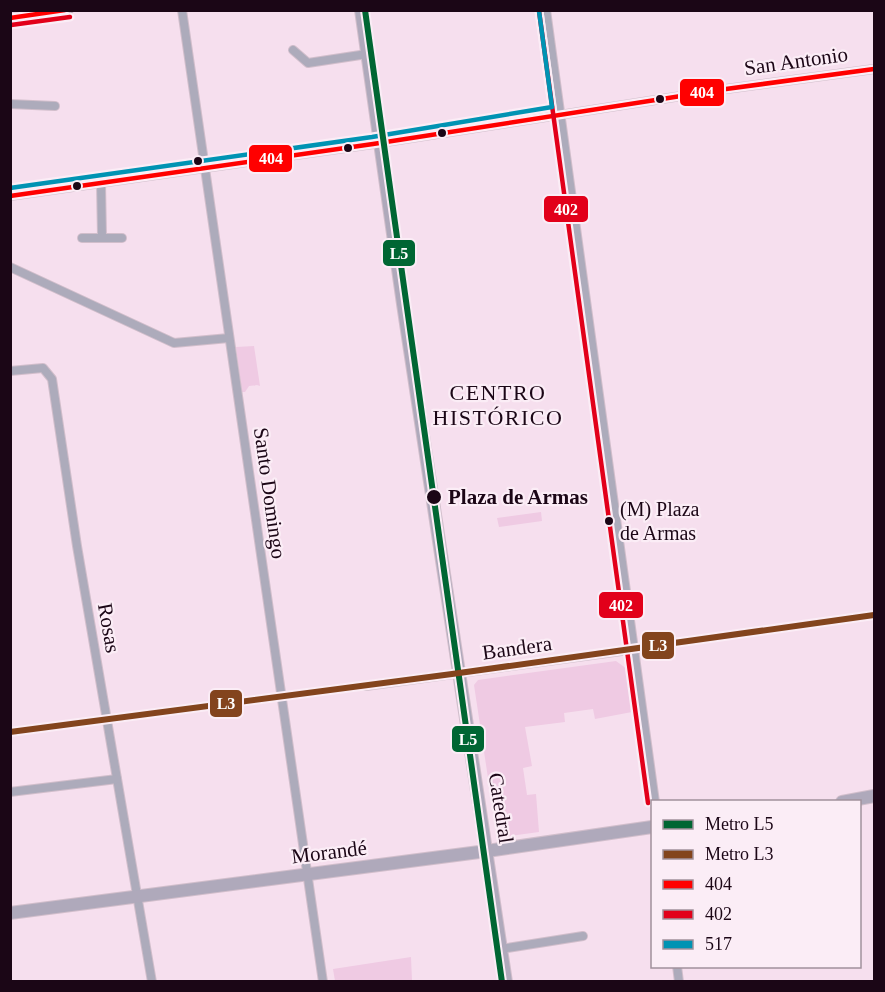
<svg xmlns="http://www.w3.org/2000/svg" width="885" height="992" font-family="'Times New Roman',serif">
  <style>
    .green { fill: #efcae3 }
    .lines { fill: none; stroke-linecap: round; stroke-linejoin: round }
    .street-casing { stroke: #d1becb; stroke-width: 10 }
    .secondary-casing { stroke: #d1becb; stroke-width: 14 }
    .street { stroke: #adabbb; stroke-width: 8 }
    .secondary { stroke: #afa9bb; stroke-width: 12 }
    .bus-1-casing { stroke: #fbedf6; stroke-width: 9 }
    .bus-2-casing { stroke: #fbedf6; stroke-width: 9 }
    .bus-3-casing { stroke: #fbedf6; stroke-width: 9 }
    .bus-1 { stroke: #f00; stroke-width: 4.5 }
    .bus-2 { stroke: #e2001a; stroke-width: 4.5 }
    .bus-3 { stroke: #0093b3; stroke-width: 4.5 }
    .metro-1-casing { stroke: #fbedf6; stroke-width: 10 }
    .metro-2-casing { stroke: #fbedf6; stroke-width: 10 }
    .metro-1 { stroke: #063; stroke-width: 6 }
    .metro-2 { stroke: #83441d; stroke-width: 6 }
    .bus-dot { fill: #1b0616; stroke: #fbedf6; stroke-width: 2 }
    .labels { text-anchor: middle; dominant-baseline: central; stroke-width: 4.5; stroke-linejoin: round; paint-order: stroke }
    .bus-label { font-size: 20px; fill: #1b0616; stroke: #fbedf6; text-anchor: start }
    .street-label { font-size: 21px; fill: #1b0616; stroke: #fbedf6 }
    .stop-label { font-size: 21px; font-weight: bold; fill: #1b0616; stroke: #fbedf6; text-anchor: start }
    .neighbourhood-label { font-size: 22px; letter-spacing: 1.5px; fill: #1b0616; stroke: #fbedf6 }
    .line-badge { stroke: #fbedf6; stroke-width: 2 }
    .badge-label { font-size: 16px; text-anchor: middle; font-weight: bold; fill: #fff }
  </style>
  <rect width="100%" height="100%" fill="#f6dfee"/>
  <g class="green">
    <path d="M254,346L260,386L257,385L249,386L245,392H242L236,347Z"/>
    <path d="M541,512L542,521L499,527L497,518Z"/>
    <path d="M616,661L627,669L632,712L595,719L593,709L564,713L565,722L525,727L532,766L523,768L527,795L536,794L539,832L503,837L496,831L474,685L478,680Z"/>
    <path d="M411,957L412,981H335L333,969Z"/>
  </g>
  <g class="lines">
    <g class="street-casing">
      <g id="street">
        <path d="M182,10L323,982"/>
        <path d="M546,10L655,802"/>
        <path d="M10,18L69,10"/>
        <path d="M293,50L308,63L367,54"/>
        <path d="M10,104L55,106"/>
        <path d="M101,183L102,237"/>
        <path d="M10,196L373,144L726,89L874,69"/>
        <path d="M82,238H122"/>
        <path d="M10,267L174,343L229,338"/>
        <path d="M10,371L43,368L52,379L77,546L152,982"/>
        <path d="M366,686L673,644"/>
        <path d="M10,792L117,779"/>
        <path d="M501,949L583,936"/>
        <path d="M677,966L679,982"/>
      </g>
    </g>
    <g class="secondary-casing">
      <g id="secondary">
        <path d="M361,10L403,304L506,982"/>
        <path d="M842,802L874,796"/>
        <path d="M10,913L487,851L652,827"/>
      </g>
    </g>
    <use href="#street" class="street"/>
    <use href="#secondary" class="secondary"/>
    <g class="bus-1-casing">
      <g id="bus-1">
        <path d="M10,18L65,10"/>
        <path d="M10,196L373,144L726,89L874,69"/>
      </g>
    </g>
    <g class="bus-2-casing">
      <g id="bus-2">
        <path d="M539,11L648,803"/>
        <path d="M11,25L70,17"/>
      </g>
    </g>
    <g class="bus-3-casing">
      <path id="bus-3" d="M10,188L372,137L552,107L539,11"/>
    </g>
    <use href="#bus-1" class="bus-1"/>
    <use href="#bus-2" class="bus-2"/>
    <use href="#bus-3" class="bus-3"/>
    <g class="metro-1-casing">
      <path id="metro-1" d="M365,10L502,982"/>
    </g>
    <g class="metro-2-casing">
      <path id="metro-2" d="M10,732L452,674L874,615"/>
    </g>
    <use href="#metro-1" class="metro-1"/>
    <use href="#metro-2" class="metro-2"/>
  </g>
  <g class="bus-dot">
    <circle cx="660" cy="99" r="5"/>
    <circle cx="442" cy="133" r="5"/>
    <circle cx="348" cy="148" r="5"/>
    <circle cx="198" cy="161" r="5"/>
    <circle cx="77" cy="186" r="5"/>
    <circle cx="434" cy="497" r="8"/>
    <circle cx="609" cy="521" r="5"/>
  </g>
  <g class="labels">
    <g class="bus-label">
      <text x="620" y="509">(M) Plaza<tspan x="620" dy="24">de Armas</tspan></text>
    </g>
    <g class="street-label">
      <text transform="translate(796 61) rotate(-8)">San Antonio</text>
      <text transform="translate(270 493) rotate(82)">Santo Domingo</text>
      <text transform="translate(109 628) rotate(80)">Rosas</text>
      <text transform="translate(517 648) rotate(-8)">Bandera</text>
      <text transform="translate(501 808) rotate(81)">Catedral</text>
      <text transform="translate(329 852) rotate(-7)">Morandé</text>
    </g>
    <g class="stop-label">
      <text x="448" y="497">Plaza de Armas</text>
    </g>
    <g class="neighbourhood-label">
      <text x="498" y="392">CENTRO<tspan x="498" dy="25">HISTÓRICO</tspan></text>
    </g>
  </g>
  <g class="line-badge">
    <rect x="679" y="78" width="46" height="29" rx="6" fill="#f00"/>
    <rect x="248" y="144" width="45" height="29" rx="6" fill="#f00"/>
    <rect x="543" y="195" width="46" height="28" rx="6" fill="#e2001a"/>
    <rect x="382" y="239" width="34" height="28" rx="6" fill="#063"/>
    <rect x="598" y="591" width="46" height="28" rx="6" fill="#e2001a"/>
    <rect x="641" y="631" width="34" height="29" rx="6" fill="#83441d"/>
    <rect x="209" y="689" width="34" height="29" rx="6" fill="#83441d"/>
    <rect x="451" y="725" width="34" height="28" rx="6" fill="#063"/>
  </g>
  <g class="badge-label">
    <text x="702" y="98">404</text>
    <text x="271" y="164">404</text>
    <text x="566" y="215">402</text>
    <text x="399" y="259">L5</text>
    <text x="621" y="611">402</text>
    <text x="658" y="651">L3</text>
    <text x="226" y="709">L3</text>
    <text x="468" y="745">L5</text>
  </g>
  <rect width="885" height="992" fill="none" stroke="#1b0616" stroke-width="24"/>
  <rect x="651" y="800" width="210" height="168" fill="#fbedf6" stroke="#a1919c" stroke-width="1.5"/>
  <rect x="663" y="820" width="30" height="9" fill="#006633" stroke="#a1919c" stroke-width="1.5"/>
  <text x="705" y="830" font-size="18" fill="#1b0616">Metro L5</text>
  <rect x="663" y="850" width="30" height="9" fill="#83441d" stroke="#a1919c" stroke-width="1.5"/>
  <text x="705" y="860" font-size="18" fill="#1b0616">Metro L3</text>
  <rect x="663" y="880" width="30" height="9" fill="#ff0000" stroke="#a1919c" stroke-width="1.5"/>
  <text x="705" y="890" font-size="18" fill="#1b0616">404</text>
  <rect x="663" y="910" width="30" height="9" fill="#e2001a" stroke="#a1919c" stroke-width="1.5"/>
  <text x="705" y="920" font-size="18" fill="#1b0616">402</text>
  <rect x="663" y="940" width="30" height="9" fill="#0093b3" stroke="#a1919c" stroke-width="1.5"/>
  <text x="705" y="950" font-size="18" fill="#1b0616">517</text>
</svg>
